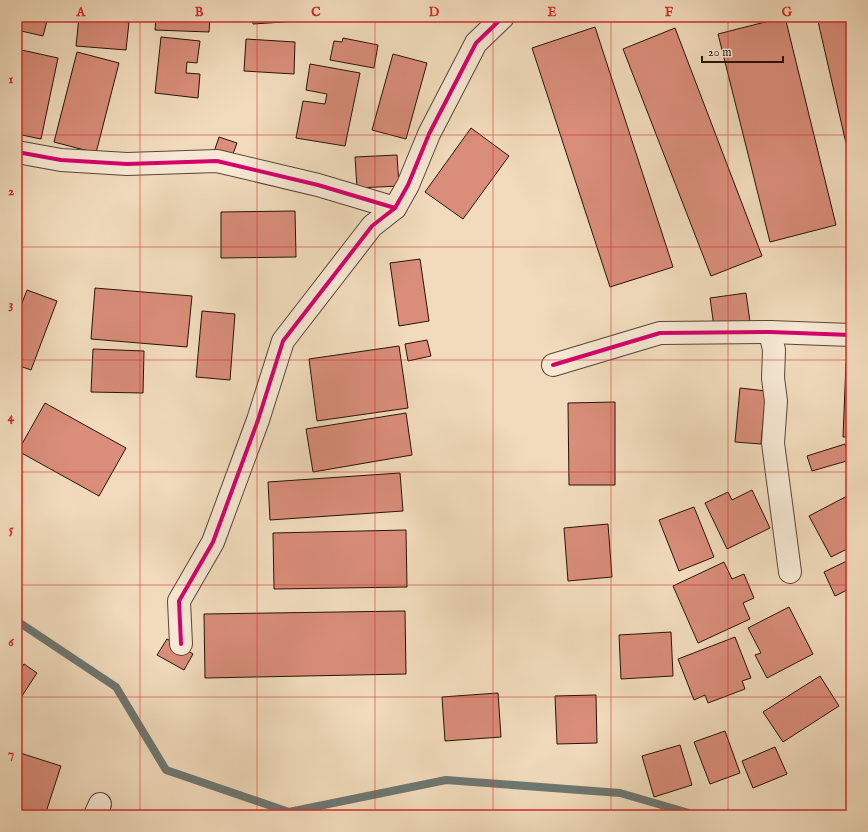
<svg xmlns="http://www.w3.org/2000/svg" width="868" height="832" font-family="'IM FELL English',serif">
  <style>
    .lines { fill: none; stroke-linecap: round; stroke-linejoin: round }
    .stream { stroke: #6e7771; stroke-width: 8 }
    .building { fill: #d98d7a; stroke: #271306 }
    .minor-casing { stroke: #5a4534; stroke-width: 24 }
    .minor { stroke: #f6e8d3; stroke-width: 22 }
    .cycleway-casing { stroke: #f6e8d3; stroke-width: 6 }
    .cycleway { stroke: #d6006c; stroke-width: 4 }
    .grid { fill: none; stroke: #d62828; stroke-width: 1; stroke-opacity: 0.55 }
    .neatline { fill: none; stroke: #d62828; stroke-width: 1.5 }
    .grid-label { font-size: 13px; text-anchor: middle; font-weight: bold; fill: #d62828 }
  </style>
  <rect width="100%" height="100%" fill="#f1dbbc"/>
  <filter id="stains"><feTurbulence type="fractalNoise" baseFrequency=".005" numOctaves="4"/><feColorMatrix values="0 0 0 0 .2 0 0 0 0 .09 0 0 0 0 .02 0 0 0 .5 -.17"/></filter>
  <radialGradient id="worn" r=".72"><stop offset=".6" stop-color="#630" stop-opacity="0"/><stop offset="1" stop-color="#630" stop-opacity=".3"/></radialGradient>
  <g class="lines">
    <path class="stream" d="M17,621L116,687L166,770L289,812L446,780L620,793L696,815"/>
  </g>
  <g class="building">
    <path d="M17,17H48L43,36L17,30Z"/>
    <path d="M79,17L129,22L126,50L76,46Z"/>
    <path d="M156,17H210L209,32L155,30Z"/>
    <path d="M252,17H298V21L253,24Z"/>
    <path d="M391,17H436V22Z"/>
    <path d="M785,17L836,225L770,242L718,34Z"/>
    <path d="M817,17H851V165Z"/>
    <path d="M595,27L673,267L610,287L532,48Z"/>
    <path d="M675,28L762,256L711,276L623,49Z"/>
    <path d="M161,37L200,41L197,63L187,62L186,73L200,74L198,98L155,93Z"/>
    <path d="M343,38L378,45L374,68L330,60L334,41L342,42Z"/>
    <path d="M246,39L295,42L294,74L244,71Z"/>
    <path d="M17,49L58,58L41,139L17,134Z"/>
    <path d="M77,52L119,63L96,153L54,142Z"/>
    <path d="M393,54L427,63L406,139L372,130Z"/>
    <path d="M310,64L360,73L345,146L296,138L303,101L325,104L327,94L306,90Z"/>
    <path d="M471,128L509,156L463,219L425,192Z"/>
    <path d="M219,137L237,143L230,162L213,155Z"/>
    <path d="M397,155L399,186L357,188L355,157Z"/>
    <path d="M295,211L296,257L221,258V212Z"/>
    <path d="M420,259L429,321L399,326L390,263Z"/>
    <path d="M95,288L192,296L187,347L91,339Z"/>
    <path d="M27,290L57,301L31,370L17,365V316Z"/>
    <path d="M746,293L750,322L714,327L710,298Z"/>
    <path d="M202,311L235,314L230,380L196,377Z"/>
    <path d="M427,340L431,356L408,361L405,344Z"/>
    <path d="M399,346L408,408L317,421L309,359Z"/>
    <path d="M93,349L144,351L143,393L91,392Z"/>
    <path d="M846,363H851V437H843Z"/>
    <path d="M740,388L766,391L761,444L735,442Z"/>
    <path d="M615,402V485H569L568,403Z"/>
    <path d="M45,403L126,448L99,496L18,451Z"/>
    <path d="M406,413L412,455L313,472L306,429Z"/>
    <path d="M845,444L850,460L812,471L807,456Z"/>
    <path d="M400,473L403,511L270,520L268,482Z"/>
    <path d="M752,490L770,528L727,549L705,503L728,492L732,500Z"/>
    <path d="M851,494V547L831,557L809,516Z"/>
    <path d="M694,507L714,557L679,571L659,520Z"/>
    <path d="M608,524L612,577L568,581L564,528Z"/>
    <path d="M406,530L407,587L274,589L273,533Z"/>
    <path d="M851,559V588L835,596L824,572Z"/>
    <path d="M724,562L732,579L744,574L754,598L743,603L750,619L698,643L673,586Z"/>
    <path d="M789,607L813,654L767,678L755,655L761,653L748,628Z"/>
    <path d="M405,611L406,674L205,678L204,614Z"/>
    <path d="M671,632L673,676L621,679L619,635Z"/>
    <path d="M735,637L751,678L742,681L745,689L708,703L705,695L694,700L678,659Z"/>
    <path d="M167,639L193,654L184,670L157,655Z"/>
    <path d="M24,664L37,673L22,696L17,693V674Z"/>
    <path d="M820,676L839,706L783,742L763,712Z"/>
    <path d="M498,693L501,737L445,741L442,697Z"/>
    <path d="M596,695L597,743L557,744L555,696Z"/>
    <path d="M725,731L740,773L710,784L694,742Z"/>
    <path d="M680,745L692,785L654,797L642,756Z"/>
    <path d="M775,747L787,774L753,788L742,761Z"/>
    <path d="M17,752L61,766L45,815H23L17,813Z"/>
  </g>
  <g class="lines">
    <g class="minor-casing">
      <g id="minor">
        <path d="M17,152L61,160L127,164L217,161L318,185L395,208"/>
        <path d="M770,332L774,350L773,378L776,401L773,443L790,572"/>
        <path d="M553,365L660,333L770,332L851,335"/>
        <path d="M181,644L179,601L213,542L258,420L283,341L372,226L395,208L408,185L429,134L476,43L503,17"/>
        <path d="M95,815L100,804"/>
      </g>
    </g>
    <use href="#minor" class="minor"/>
    <g class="cycleway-casing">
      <g id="cycleway">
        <path d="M17,152L61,160L127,164L217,161L318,185L395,208"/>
        <path d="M553,365L660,333L770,332L851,335"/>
        <path d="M181,644L179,601L213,542L258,420L283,341L372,226L395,208L408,185L429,134L476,43L503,17"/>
      </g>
    </g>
    <use href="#cycleway" class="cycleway"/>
  </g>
  <path class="grid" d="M140,17V815M257,17V815M375,17V815M493,17V815M611,17V815M728,17V815M17,135H851M17,247H851M17,360H851M17,472H851M17,585H851M17,697H851"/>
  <rect width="868" height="832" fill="none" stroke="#f1dbbc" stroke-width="44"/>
  <path d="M702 56v6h81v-6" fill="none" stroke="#271306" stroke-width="2"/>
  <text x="708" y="56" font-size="12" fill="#271306" stroke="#f6e8d3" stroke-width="3" paint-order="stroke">20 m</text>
  <rect x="22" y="22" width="824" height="788" class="neatline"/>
  <g class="grid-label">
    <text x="81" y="16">A</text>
    <text x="199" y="16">B</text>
    <text x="316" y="16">C</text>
    <text x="434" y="16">D</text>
    <text x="552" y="16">E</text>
    <text x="669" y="16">F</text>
    <text x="787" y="16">G</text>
    <text x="11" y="83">1</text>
    <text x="11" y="195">2</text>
    <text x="11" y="308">3</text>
    <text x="11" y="421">4</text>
    <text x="11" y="533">5</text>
    <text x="11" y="646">6</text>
    <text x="11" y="758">7</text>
  </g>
  <rect width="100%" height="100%" filter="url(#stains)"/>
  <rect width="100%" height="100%" fill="url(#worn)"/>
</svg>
